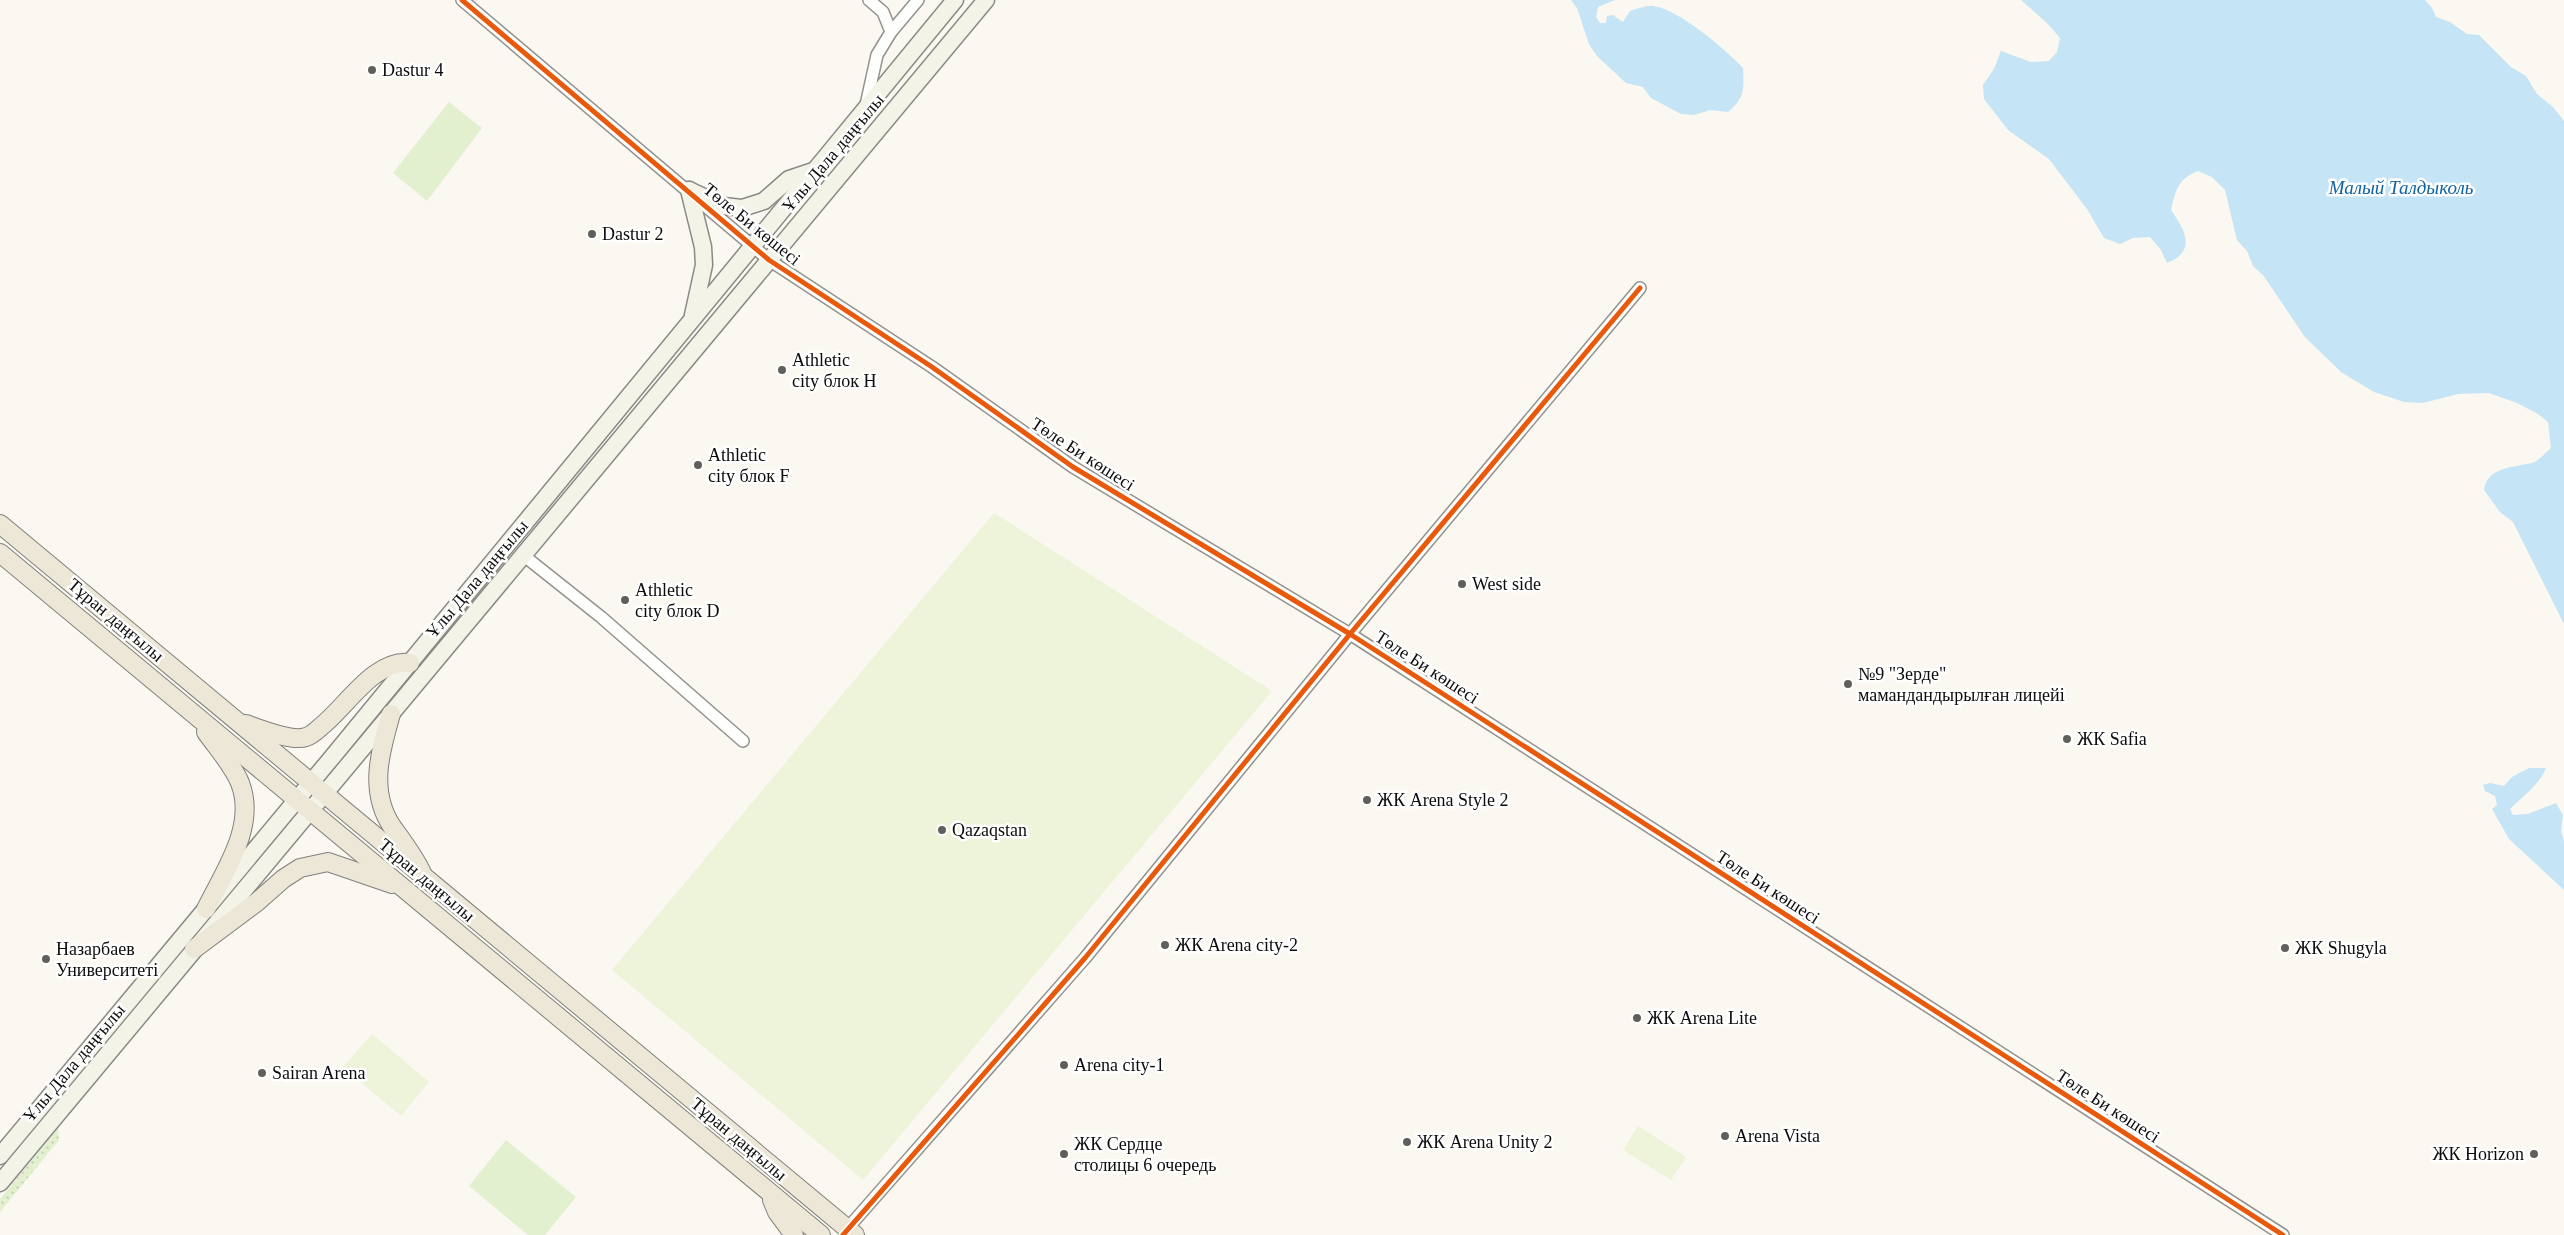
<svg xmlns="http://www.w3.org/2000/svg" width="2564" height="1235" font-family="Georgia,serif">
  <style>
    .grass { fill: url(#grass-dots) }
    .park { fill: #e3f0cf }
    .pitch { fill: #edf4d9 }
    .water { fill: #c5e4f6 }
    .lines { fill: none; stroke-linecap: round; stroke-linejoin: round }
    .street-casing { stroke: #93928f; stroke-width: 14 }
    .secondary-casing { stroke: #8a8985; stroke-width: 19 }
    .primary-casing { stroke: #80807c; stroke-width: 20 }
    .street { stroke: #fefefd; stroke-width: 11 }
    .secondary { stroke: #f4f3e8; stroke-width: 16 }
    .primary { stroke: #ece7d7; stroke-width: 18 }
    .cycleway-casing { stroke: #fff; stroke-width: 8 }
    .cycleway { stroke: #e8590c; stroke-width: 5 }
    .poi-dot { fill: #5f5f5c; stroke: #fff; stroke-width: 2 }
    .labels { text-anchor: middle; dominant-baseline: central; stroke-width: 5; stroke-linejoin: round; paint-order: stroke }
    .poi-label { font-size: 18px; fill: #0c0c0c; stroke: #fff; text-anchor: start }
    .street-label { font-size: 18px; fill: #0c0c0c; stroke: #fff }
    .water-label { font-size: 19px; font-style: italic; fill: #1162a2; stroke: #fff }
  </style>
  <defs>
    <pattern id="grass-dots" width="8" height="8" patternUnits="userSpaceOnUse" patternTransform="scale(1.25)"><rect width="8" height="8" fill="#e3f0cf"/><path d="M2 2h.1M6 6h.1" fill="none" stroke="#c2cdb1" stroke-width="1.8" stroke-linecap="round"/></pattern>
  </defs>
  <rect width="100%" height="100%" fill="#faf8f0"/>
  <path class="grass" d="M58,1128L59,1140L0,1212V1199Z"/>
  <g class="park">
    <path d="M449,102L482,128L427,201L393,173Z"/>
    <path d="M506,1140L576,1197L545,1235H528L469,1186Z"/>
  </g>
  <g class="pitch">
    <path d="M994,513L1272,691L863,1180L612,970Z"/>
    <path d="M372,1034L429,1082L401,1116L343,1067Z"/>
    <path d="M1638,1126L1686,1157L1671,1180L1623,1150Z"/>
  </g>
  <g class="water">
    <path d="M1571,0H1615L1598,7L1596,17L1600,23H1606L1607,16L1613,15L1623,22L1630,11C1637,9 1647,5 1653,6C1679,9 1726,50 1743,68C1744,89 1745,98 1728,112L1710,110L1694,115L1681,114L1651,98L1643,87L1626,83L1597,56L1589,44L1577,8Z"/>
    <path d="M2021,0H2425L2432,8L2436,17L2450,22L2467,34L2479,35L2511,67L2526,76L2537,94L2553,107L2564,121V624L2513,522L2500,512L2484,490C2487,467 2514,467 2532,463C2539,461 2545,453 2551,448L2548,422L2538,414L2517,403L2489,393L2458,394L2423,403L2404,402L2374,392L2341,372L2305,337L2263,275L2253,266L2247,251L2237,240L2225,190L2212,177L2198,171C2178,179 2176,189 2171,210C2185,230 2197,251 2167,263L2161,250L2150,237L2133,238L2120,244L2104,238L2087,209L2049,159L2008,130L1984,99L1983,85L1994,69L2001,51L2031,62L2049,61L2057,52L2060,38L2048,24Z"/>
    <path d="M2529,768H2546C2540,784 2523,796 2510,809L2513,815L2528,814L2556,803L2563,815L2561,831L2564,841V890L2509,839L2492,809L2497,805L2495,796L2485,791L2483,785L2490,783L2504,786L2512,777Z"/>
  </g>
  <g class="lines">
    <g class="street-casing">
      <g id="street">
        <path d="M462,0L769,260L932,367L1073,467L1350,634L2283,1235"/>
        <path d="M891,32L918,0"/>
        <path d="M866,105L877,55L891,32L883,12L869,0"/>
        <path d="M523,555L601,617L743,741"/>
        <path d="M847,1229L1085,958L1350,634L1640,288"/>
      </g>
    </g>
    <g class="secondary-casing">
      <g id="secondary">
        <path d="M689,190L723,206L742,208L764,201L789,179L813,171"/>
        <path d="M689,190L703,247L704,265L693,315"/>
        <path d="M0,1156L329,761L955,0"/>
        <path d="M0,1183L986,0"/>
      </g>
    </g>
    <g class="primary-casing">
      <g id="primary">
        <path d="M0,524L855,1235"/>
        <path d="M0,553L821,1235"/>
        <path d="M391,714C380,752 368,792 393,828C404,843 414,856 422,873"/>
        <path d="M246,724C260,729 292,742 306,737C313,735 319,728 324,724C348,704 375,659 410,663"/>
        <path d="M206,909C224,872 257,826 240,783C233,765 217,748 206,732"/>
        <path d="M194,949L257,902L283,879L300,868L328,862L392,884"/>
        <path d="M772,1200L777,1212L794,1235"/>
      </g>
    </g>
    <use href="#street" class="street"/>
    <use href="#secondary" class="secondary"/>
    <use href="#primary" class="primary"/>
    <g class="cycleway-casing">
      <g id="cycleway">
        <path d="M462,0L769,260L932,367L1073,467L1350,634L2283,1235"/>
        <path d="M843,1235L1085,958L1350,634L1640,288"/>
      </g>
    </g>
    <use href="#cycleway" class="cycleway"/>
  </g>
  <g class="poi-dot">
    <circle cx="372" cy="70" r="5"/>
    <circle cx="592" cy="234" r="5"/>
    <circle cx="782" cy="370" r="5"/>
    <circle cx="698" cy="465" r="5"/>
    <circle cx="1462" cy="584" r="5"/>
    <circle cx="625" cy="600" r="5"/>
    <circle cx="1848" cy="684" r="5"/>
    <circle cx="2067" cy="739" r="5"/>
    <circle cx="1367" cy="800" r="5"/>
    <circle cx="942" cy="830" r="5"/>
    <circle cx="1165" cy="945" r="5"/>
    <circle cx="2285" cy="948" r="5"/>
    <circle cx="46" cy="959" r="5"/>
    <circle cx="1637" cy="1018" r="5"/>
    <circle cx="1064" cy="1065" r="5"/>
    <circle cx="262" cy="1073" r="5"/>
    <circle cx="1725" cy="1136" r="5"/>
    <circle cx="1407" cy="1142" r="5"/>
    <circle cx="1064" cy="1154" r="5"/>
    <circle cx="2534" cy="1154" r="5"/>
  </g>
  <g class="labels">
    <g class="poi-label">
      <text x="382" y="70">Dastur 4</text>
      <text x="602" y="234">Dastur 2</text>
      <text x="792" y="360">Athletic<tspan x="792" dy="21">city блок H</tspan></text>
      <text x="708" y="455">Athletic<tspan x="708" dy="21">city блок F</tspan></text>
      <text x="1472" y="584">West side</text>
      <text x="635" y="590">Athletic<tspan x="635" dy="21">city блок D</tspan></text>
      <text x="1858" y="674">№9 "Зерде"<tspan x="1858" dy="21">мамандандырылған лицейі</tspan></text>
      <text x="2077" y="739">ЖК Safia</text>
      <text x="1377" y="800">ЖК Arena Style 2</text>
      <text x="952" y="830">Qazaqstan</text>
      <text x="1175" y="945">ЖК Arena city-2</text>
      <text x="2295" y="948">ЖК Shugyla</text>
      <text x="56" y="949">Назарбаев<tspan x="56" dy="21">Университеті</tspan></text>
      <text x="1647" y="1018">ЖК Arena Lite</text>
      <text x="1074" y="1065">Arena city-1</text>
      <text x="272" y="1073">Sairan Arena</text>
      <text x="1735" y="1136">Arena Vista</text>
      <text x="1417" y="1142">ЖК Arena Unity 2</text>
      <text x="1074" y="1144">ЖК Сердце<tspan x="1074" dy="21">столицы 6 очередь</tspan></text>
      <text x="2524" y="1154" text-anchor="end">ЖК Horizon</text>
    </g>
    <g class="street-label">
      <text transform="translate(833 153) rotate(-50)">Ұлы Дала даңғылы</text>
      <text transform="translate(752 224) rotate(39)">Төле Би көшесі</text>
      <text transform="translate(1083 454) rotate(33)">Төле Би көшесі</text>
      <text transform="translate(477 579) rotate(-50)">Ұлы Дала даңғылы</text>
      <text transform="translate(116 620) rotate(40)">Тұран даңғылы</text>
      <text transform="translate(1427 667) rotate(33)">Төле Би көшесі</text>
      <text transform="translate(427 880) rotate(40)">Тұран даңғылы</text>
      <text transform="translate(1768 887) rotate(33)">Төле Би көшесі</text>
      <text transform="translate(74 1063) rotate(-50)">Ұлы Дала даңғылы</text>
      <text transform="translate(2108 1106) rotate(33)">Төле Би көшесі</text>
      <text transform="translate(739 1139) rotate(40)">Тұран даңғылы</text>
    </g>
    <g class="water-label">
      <text x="2401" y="187">Малый Талдыколь</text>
    </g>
  </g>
</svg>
